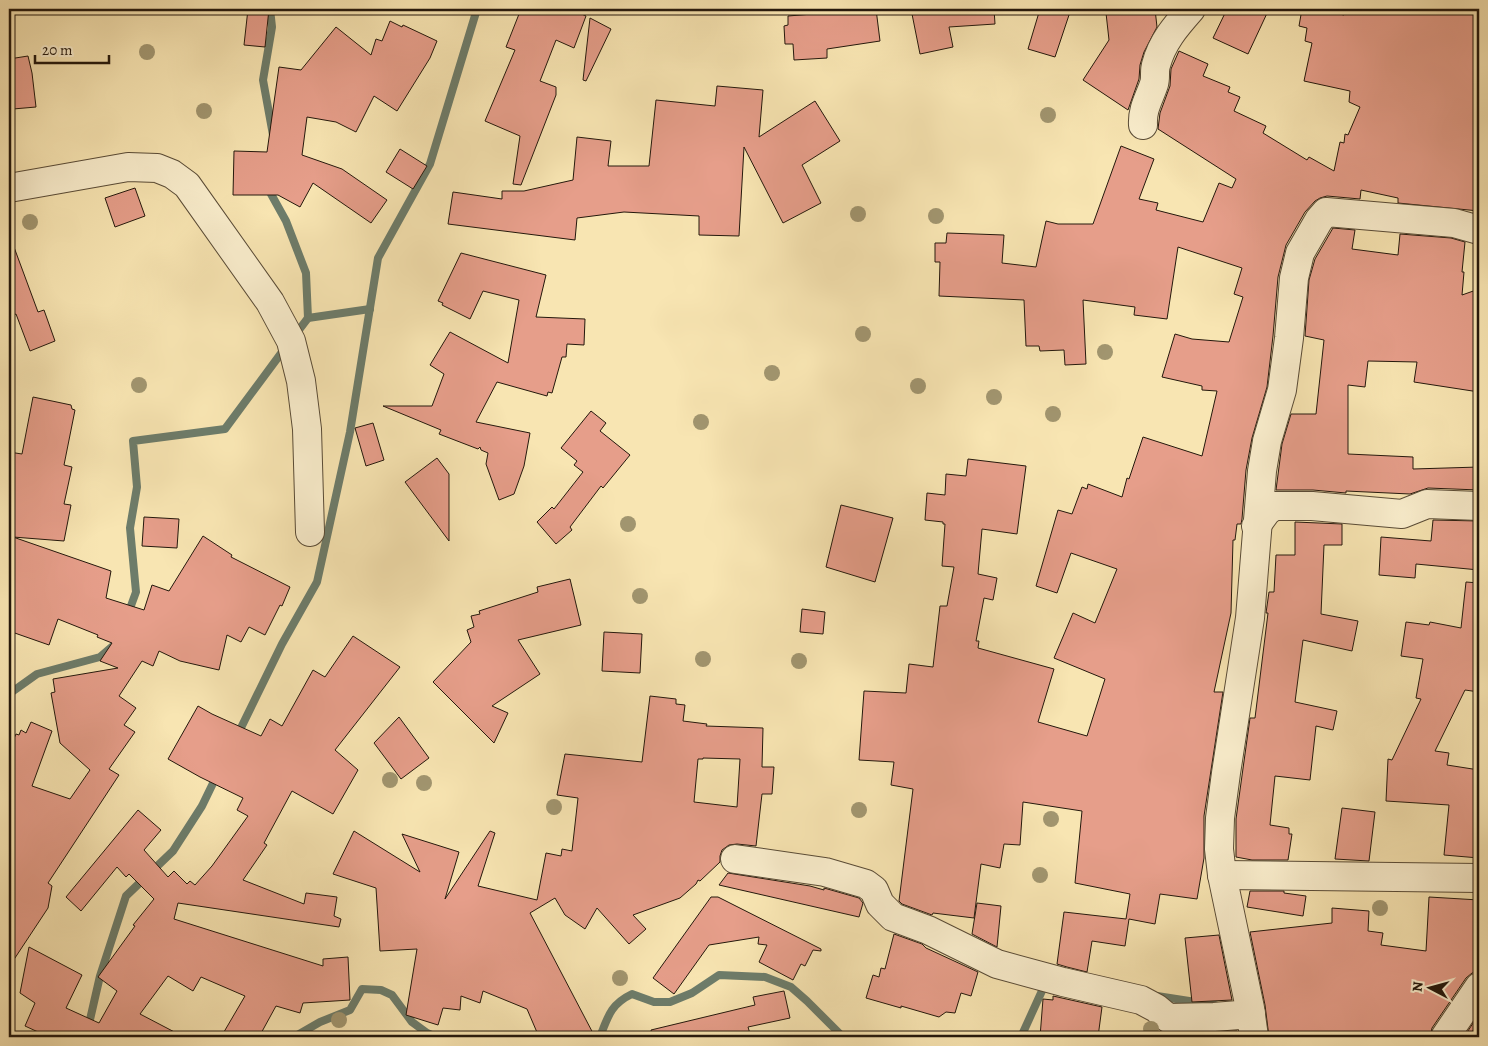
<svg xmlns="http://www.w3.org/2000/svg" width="1488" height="1046" font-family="Alegreya,serif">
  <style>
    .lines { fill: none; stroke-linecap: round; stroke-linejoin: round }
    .stream { stroke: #6d7c6a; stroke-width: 8 }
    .building { fill: #e69e8a; stroke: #24180c; fill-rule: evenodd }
    .minor-casing { stroke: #594b36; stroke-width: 30 }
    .minor { stroke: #faeecd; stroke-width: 28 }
    .tree { fill: #a1956f }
  </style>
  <rect width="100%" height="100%" fill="#f8e5b2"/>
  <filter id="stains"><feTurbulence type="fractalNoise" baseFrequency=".004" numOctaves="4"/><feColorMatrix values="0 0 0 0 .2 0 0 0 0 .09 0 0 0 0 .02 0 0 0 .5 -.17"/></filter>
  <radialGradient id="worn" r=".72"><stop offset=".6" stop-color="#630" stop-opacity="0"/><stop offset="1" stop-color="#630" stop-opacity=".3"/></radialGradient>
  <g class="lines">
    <g class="stream">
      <path d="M270,9L272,27L263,80L273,135"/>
      <path d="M271,186V194L286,221L306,273L308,318"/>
      <path d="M295,335L308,318L370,309"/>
      <path d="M128,614L136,592L130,528L137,487L133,441L225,429L285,348"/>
      <path d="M9,694L37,674L100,657L114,645"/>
      <path d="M237,736L282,644L317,582L350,432L378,258L430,164L477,9"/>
      <path d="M1157,996L1215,1005"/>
      <path d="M86,1037L100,976L126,896L173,851L202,806L217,775"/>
      <path d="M294,1037L320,1022L350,1010L362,989L381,990L392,995L412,1022L427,1033L436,1037"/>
      <path d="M600,1037C608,1016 611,1004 632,994L654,1002H670L692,993L719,975L765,977L791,987L807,1001L843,1037"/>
      <path d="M1021,1037L1046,982"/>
    </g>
  </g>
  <g class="building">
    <path d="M248,9H269L265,47L244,45Z"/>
    <path d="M521,9H571L586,16L574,48L556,40L540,81L556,87V95L521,185L513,184L520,136L485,121L515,50L506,47Z"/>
    <path d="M836,9H876L880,41L827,49V58L794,60L793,44H785L784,26L788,25V16L837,12Z"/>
    <path d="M938,9H994L995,24L949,27L953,47L920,54L912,14Z"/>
    <path d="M1040,9H1071L1055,57L1028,49Z"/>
    <path d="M1147,9H1155L1157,27L1144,52L1140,65L1139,79L1128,110L1083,80L1109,40L1106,13Z"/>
    <path d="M1227,9H1269L1248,54L1213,38Z"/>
    <path d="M1302,9H1315L1344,15V9H1479V211L1398,203V198L1361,190L1360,199L1327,196L1320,198L1315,201L1305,212L1286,245L1278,277L1273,336L1267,387L1252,438L1246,470L1242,519L1241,524H1237L1235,540H1233L1231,613L1214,692H1223L1204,816V858L1197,899L1160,894L1155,924L1129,919L1125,946L1092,941L1087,972L1067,967L1057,964L1064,912L1126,919L1130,894L1075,883L1082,811L1023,802L1020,845L1004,844L1000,868L981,864L974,918L933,913L932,915L902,904L899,901L913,789L891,785L894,762L859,760L864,691L906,693L909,664L933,667L940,606H947L954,567L942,566L945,524H943V522L925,520L927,493L945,495L946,474L966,476L968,459L1026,466L1017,534L982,529L978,574L997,578L993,600L984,598L976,641H979L978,648L1054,669L1038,722L1087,736L1105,679L1054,658L1073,613L1095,623L1117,569L1071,553L1057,593L1036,586L1058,510L1072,514L1082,487L1087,489L1088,484L1122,497L1127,478L1129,479L1143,437L1202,456L1217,391L1202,390V386L1162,377L1175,334L1192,339L1229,342L1243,297L1234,294L1242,268L1178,247L1167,319L1134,315L1135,307L1083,300L1086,364L1065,365L1064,350L1040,351L1039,346H1026L1024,300L939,296L940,262H935V243H946L947,233L1004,235L1002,263L1036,267L1046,221L1058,224H1093L1121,146L1154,159L1139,199L1158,203L1156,210L1203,222L1219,183L1232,188L1236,179L1158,129L1160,113L1170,86L1171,69L1179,51L1208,64L1203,76L1230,87L1228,92L1240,97L1234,111L1266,126L1263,133L1307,160L1309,157L1334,171L1340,142L1344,143L1345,134L1348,135L1360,107L1349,102L1350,91L1304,81L1312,43L1305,41L1307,28L1299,26Z"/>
    <path d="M590,18L611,29L586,81L583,80Z"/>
    <path d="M390,21L402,27L403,25L437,41L430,58L397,111L374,96L356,132L336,122L307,117L302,155L342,169L387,200L371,223L313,183L300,207L278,195H233L234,151L267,152L279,67L301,70L336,27L371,55L376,39L382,41Z"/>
    <path d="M28,56L32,73L36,107L13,109L9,59Z"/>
    <path d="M717,86L763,90L759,137L815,101L840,141L802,165L821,203L783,223L744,147L739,236L699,235V216L624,212L577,218L575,240L448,224L453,192L502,199V191H524L573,180L577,137L611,141L608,166H649L656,100L715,106Z"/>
    <path d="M400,149L427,166L413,189L386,172Z"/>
    <path d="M135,188L145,216L115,227L105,198Z"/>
    <path d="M1333,228L1355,230L1352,249L1398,255L1400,234L1451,238L1465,242L1462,272H1464L1462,295L1479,289V392L1414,382L1417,362L1368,361L1365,387L1348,385V454L1413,457V469L1479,467V490L1428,488L1410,494L1346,491V493L1313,490H1276L1282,444L1291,414H1316L1324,340L1305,336L1309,280L1315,259Z"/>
    <path d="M11,239L38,312L44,310L55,341L30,351L16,314L9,317V240Z"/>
    <path d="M461,253L546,275L536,317L585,319L584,345L567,344L566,357H562L552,393L548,392L547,396L497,382L476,422L530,433L524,466L514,494L499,500L486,464L488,453L481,450L480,447L478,449L439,434L441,430L383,406H432L444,374L430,365L450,332L508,363L519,300L483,291L470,319L442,305L443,303L438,301Z"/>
    <path d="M33,397L71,405L72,409L75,410L64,465L72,467L64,504L71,505L64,541L13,537L111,571L106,598L144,610L152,585L169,591L203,536L232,555L231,557L290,587L282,606L280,605L265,635L249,627L241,642L227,635L219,670L180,661L159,651L153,666L142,661L119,696L136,708L124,725L135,732L109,769L119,775L48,883L52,886L48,908L9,967V749L16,734L19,735L21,730L26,733L31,722L52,731L32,786L70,799L90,770L60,743L51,693L55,692L53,679L118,668L100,661L112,643L97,637L98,635L58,619L49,645L9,631V452L22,454Z"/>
    <path d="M591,411L606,423L600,431L630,455L603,488L601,486L570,527L572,530L556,544L537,522L552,507L554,509L583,472L574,465L577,461L561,448Z"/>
    <path d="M373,423L384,460L366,466L355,428Z"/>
    <path d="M437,458L449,474V541L405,482Z"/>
    <path d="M841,505L893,518L875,582L826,567Z"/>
    <path d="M144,517L179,519L177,548L142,546Z"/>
    <path d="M1433,520L1479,521V570L1416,564L1415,578L1379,575L1381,537L1431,541Z"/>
    <path d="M1295,522L1342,524V545H1324L1321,614L1358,621L1352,651L1303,640L1295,702L1337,711L1333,730L1316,726L1310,780L1275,776L1270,825L1289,828V834H1292L1288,860H1252L1236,857V819L1250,718H1255L1268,613H1266L1269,592H1274L1276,555H1295Z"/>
    <path d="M570,579L581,625L518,640L540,674L492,706L508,713L494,743L433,682L471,642L467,630L474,627L471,616L480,614L479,611L538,592L537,587Z"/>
    <path d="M1466,582L1479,583V692L1465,690L1435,751L1449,753L1447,765L1479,770V858L1444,855L1449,805L1386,801L1388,759L1392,760L1421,699L1416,698L1423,659L1401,656L1406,622L1429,625L1430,622L1461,628Z"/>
    <path d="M802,609L825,612L823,634L800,632Z"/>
    <path d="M604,632L642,634L640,673L602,671Z"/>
    <path d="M353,636L400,667L335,750L358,770L333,814L292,791L264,843L267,845L243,880L304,904L306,893L337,897L334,916L341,919L339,927L178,903L174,919L323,966V959L348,957L350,1000L303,1003L300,1013L276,1006L259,1037H221L245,996L201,977L193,991L168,976L140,1014L184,1037H49L25,1026L35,1003L20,993L29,947L82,975L66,1008L99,1023L117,991L98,977L135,926L133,925L154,899L129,874L126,877L117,867L81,911L66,897L138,810L161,830L144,850L168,877L174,871L187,884L190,881L195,885L212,866L248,816L237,810L243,798L200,777L168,759L198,706L212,714L261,736L270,719L282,726L313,670L325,677Z"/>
    <path d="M650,696L676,699V704L685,705L683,721L707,724L706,726L763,728L762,767H774L772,794H762L756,846L737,844L729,845L722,850L720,856V862L700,881L698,880L696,884L680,898L633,915L646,929L629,944L597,908L585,929L565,915L555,898L530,913L595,1037H539L527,1009L483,991L480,1003L461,996L460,1010L443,1008L438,1025L406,1015L417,949L380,951L376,888L333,874L354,831L420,872L402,834L459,852L445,899L490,831L495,833L478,886L537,900L546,853L561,856L562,849L572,851L578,798L557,795L565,754L642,762ZM703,758L740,759L737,807L694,802L698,759H703Z"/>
    <path d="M399,717L429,758L401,779L374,743Z"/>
    <path d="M1342,808L1375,812L1369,861L1335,859Z"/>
    <path d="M728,873L810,886L824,890V888L859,898L863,903L859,917L719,885Z"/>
    <path d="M1250,891H1284V893L1306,896L1303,916L1247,907Z"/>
    <path d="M711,897H718L821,949V951L813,950L805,966L801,964L793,980L759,962L767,945L758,944L759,937L709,945L674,994L653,978Z"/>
    <path d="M1429,897L1479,900V972L1472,973L1466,978L1432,1028L1430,1037H1310V1033L1285,1037H1269L1265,1005L1250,932L1332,923V908L1369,911L1368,931L1383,933L1381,945L1426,951Z"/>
    <path d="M977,903L1001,906L997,947L972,934Z"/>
    <path d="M894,934L922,944L926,948L978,972L971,996L961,993L955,1013L946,1012L939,1017L901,1006V1008L866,998L873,975L879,977L881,968L885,969Z"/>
    <path d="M1219,935L1232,1000L1192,1002L1185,938Z"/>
    <path d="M784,991L790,1018L748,1027L751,1037H652L651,1030L755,1005L753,997Z"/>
    <path d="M1053,996L1102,1007L1098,1037H1040L1043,999L1053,1000Z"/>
    <path d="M1479,1014V1021L1469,1037H1464Z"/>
    <path d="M1237,1031L1238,1037H1196L1195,1033Z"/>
  </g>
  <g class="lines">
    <g class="minor-casing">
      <g id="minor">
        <path d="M1143,125C1142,109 1149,99 1154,84C1156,78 1154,71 1156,65C1162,42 1176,26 1191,9"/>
        <path d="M9,188L128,167L157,168L172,174L187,185L270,302L291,341L301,381L307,429L310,532"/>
        <path d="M1256,526L1267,511L1274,506H1312L1402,514L1427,504L1479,506"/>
        <path d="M735,859L825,872L866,884L874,890L880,904L893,917L928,930L997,964L1063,982L1141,1000L1156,1008L1168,1018L1214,1017L1251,1014"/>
        <path d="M1222,875L1479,878"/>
        <path d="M1254,1037L1250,1008L1222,875L1219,849L1220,818L1226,773L1250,618L1262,471L1267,441L1282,390L1289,338L1294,278L1300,253L1319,220L1326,212L1454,223L1479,230"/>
        <path d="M1445,1037L1479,987"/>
      </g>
    </g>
    <use href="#minor" class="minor"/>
  </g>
  <g class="tree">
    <circle cx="147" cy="52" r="8"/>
    <circle cx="204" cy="111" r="8"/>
    <circle cx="1048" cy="115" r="8"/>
    <circle cx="858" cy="214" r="8"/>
    <circle cx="936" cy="216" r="8"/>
    <circle cx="30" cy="222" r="8"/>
    <circle cx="863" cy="334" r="8"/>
    <circle cx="1105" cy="352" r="8"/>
    <circle cx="772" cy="373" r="8"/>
    <circle cx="139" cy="385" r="8"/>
    <circle cx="918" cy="386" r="8"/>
    <circle cx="994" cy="397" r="8"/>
    <circle cx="1053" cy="414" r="8"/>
    <circle cx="701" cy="422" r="8"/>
    <circle cx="628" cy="524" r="8"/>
    <circle cx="640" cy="596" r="8"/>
    <circle cx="703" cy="659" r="8"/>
    <circle cx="799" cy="661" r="8"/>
    <circle cx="390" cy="780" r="8"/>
    <circle cx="424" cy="783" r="8"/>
    <circle cx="554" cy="807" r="8"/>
    <circle cx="859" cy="810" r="8"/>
    <circle cx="1051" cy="819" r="8"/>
    <circle cx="1040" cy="875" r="8"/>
    <circle cx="1380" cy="908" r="8"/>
    <circle cx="620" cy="978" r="8"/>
    <circle cx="339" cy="1020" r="8"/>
    <circle cx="1151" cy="1029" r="8"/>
  </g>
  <rect width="1488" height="1046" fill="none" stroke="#f8e5b2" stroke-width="30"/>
  <rect x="10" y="10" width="1468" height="1026" fill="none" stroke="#24180c" stroke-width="2.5"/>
  <rect x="15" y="15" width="1458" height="1016" fill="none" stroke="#24180c"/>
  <g transform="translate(1430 988) rotate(276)" stroke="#faeecd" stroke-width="4" paint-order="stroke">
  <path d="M0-4L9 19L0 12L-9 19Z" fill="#24180c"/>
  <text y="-8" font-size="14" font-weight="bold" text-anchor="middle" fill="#24180c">N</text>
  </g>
  <path d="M35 55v8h74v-8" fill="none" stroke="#24180c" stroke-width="2.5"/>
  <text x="42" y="55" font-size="15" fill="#24180c" stroke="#faeecd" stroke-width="4" paint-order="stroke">20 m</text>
  <rect width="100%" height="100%" filter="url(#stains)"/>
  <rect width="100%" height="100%" fill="url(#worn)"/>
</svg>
